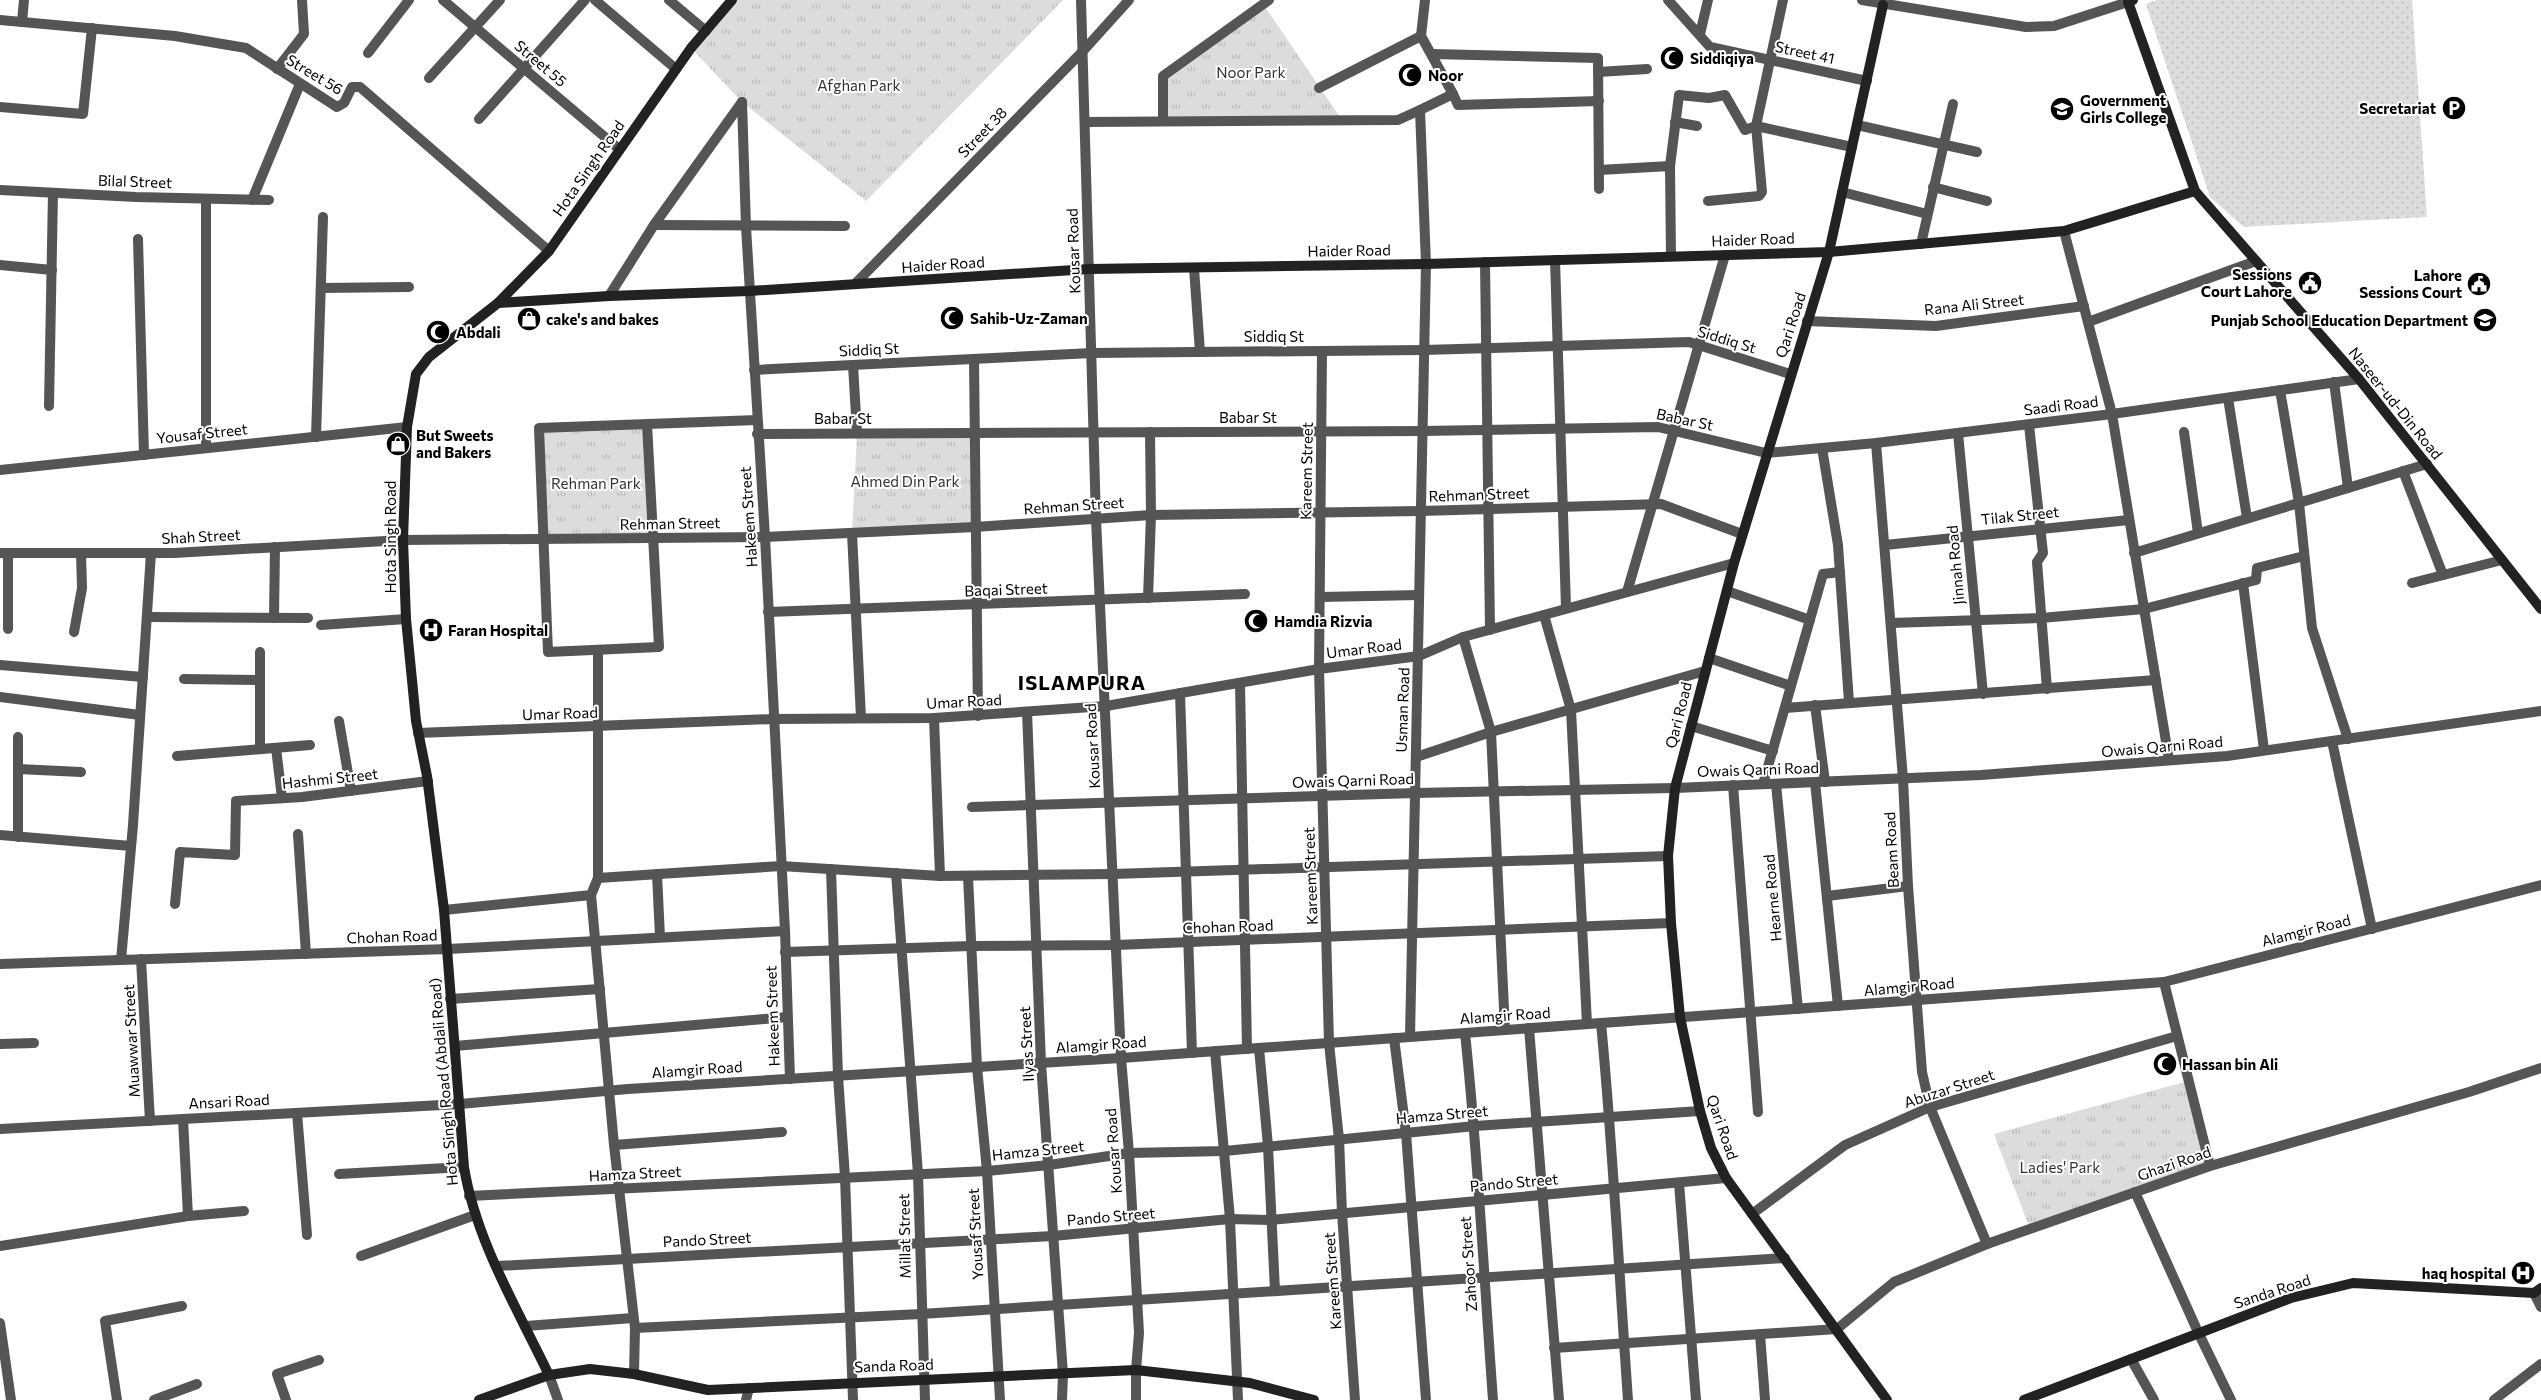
<svg xmlns="http://www.w3.org/2000/svg" width="2541" height="1400" font-family="Commissioner,sans-serif">
  <style>
    .grass { fill: url(#grass-dots) }
    .park { fill: url(#park-tufts) }
    .lines { fill: none; stroke-linecap: round; stroke-linejoin: round }
    .minor { stroke: #555; stroke-width: 10 }
    .tertiary { stroke: #555; stroke-width: 10 }
    .secondary { stroke: #222; stroke-width: 10 }
    .labels { text-anchor: middle; dominant-baseline: central; stroke-width: 4; stroke-linejoin: round; paint-order: stroke }
    .street-label { font-size: 15px; fill: #000; stroke: #fff }
    .poi-label { font-size: 15px; font-weight: bold; fill: #000; stroke: #fff; text-anchor: start }
    .park-label { font-size: 15px; fill: #333; stroke: #fff }
    .district-label { font-size: 20px; font-weight: bold; letter-spacing: 1px; fill: #000; stroke: #fff }
  </style>
  <defs>
    <pattern id="grass-dots" width="8" height="8" patternUnits="userSpaceOnUse" patternTransform="scale(1.25)"><rect width="8" height="8" fill="#dcdcdc"/><path d="M2 2h.1M6 6h.1" fill="none" stroke="#bbb" stroke-width="1.8" stroke-linecap="round"/></pattern>
    <pattern id="park-tufts" width="24" height="20" patternUnits="userSpaceOnUse" patternTransform="scale(1.25)"><rect width="24" height="20" fill="#dcdcdc"/><path d="M3 7l-1-3M5 7V3M7 7l1-3M15 17l-1-3M17 17v-4M19 17l1-3" fill="none" stroke="#bbb"/></pattern>
  </defs>
  <rect width="100%" height="100%" fill="#fff"/>
  <path class="grass" d="M2157,0H2412L2427,217L2244,227L2210,197L2146,4Z"/>
  <g class="park">
    <path d="M732,0H1063L866,201L742,102L691,48Z"/>
    <path d="M1263,4L1342,120L1163,121V76Z"/>
    <path d="M647,424L654,539H543L539,428Z"/>
    <path d="M974,432L975,527L852,533L857,433Z"/>
    <path d="M2188,1081L2210,1166L2030,1229L1994,1134Z"/>
  </g>
  <g class="lines">
    <g class="minor">
      <path d="M443,0L619,149"/>
      <path d="M669,0L706,31"/>
      <path d="M1668,0L1710,47L1867,81"/>
      <path d="M1783,0L1756,126L1852,147"/>
      <path d="M0,20L175,36L246,48L337,107L344,103L352,87H360L549,251"/>
      <path d="M22,22L24,0"/>
      <path d="M1700,34L1708,0"/>
      <path d="M368,53L409,0"/>
      <path d="M1432,54L1598,58L1599,189"/>
      <path d="M277,69L304,34L302,0"/>
      <path d="M1598,72L1647,69"/>
      <path d="M429,78L500,0"/>
      <path d="M1319,88L1421,36"/>
      <path d="M1453,94L1458,105L1599,101"/>
      <path d="M742,102L746,227L765,537L785,931L790,1079"/>
      <path d="M0,107L83,114L92,28"/>
      <path d="M479,119L585,0"/>
      <path d="M1163,121V76L1269,0"/>
      <path d="M1085,122L1398,120L1420,110"/>
      <path d="M1675,122L1697,126"/>
      <path d="M1857,125L1977,152"/>
      <path d="M1670,166L1679,95L1709,98L1725,95L1745,130L1756,126L1762,192L1759,196L1708,201"/>
      <path d="M1599,170L1670,166L1671,256"/>
      <path d="M1933,187L1987,201"/>
      <path d="M0,190L136,197L269,200"/>
      <path d="M1842,192L1927,214"/>
      <path d="M206,199V448"/>
      <path d="M252,200L300,84"/>
      <path d="M654,225L845,226"/>
      <path d="M138,239L144,455"/>
      <path d="M1921,244L1953,104"/>
      <path d="M1555,260L1566,608"/>
      <path d="M1485,262L1490,630"/>
      <path d="M0,265L52,270"/>
      <path d="M1194,268L1200,352"/>
      <path d="M855,284L1083,51L1129,0"/>
      <path d="M321,288L409,287"/>
      <path d="M609,296L654,225L742,102"/>
      <path d="M1807,321L1936,326L2084,306"/>
      <path d="M2088,322L2256,261"/>
      <path d="M1322,351L1319,669L1329,1043L1339,1139L1342,1213L1355,1400"/>
      <path d="M974,359L978,716"/>
      <path d="M853,365L857,433"/>
      <path d="M754,370L1092,353L1424,350L1689,342L1790,374"/>
      <path d="M2334,382L2348,488"/>
      <path d="M2280,390L2299,503L2312,628L2348,739"/>
      <path d="M2228,398L2247,518"/>
      <path d="M49,406L53,193"/>
      <path d="M647,424L659,647L548,652L539,428L757,420"/>
      <path d="M2029,425L2043,553L2037,562L2047,689"/>
      <path d="M2184,432L2198,533"/>
      <path d="M1958,433L1983,694"/>
      <path d="M757,434L1423,431L1658,427L1766,453L1876,443L2112,414L2359,379"/>
      <path d="M316,437L323,217"/>
      <path d="M1876,443L1903,779L1908,886L1922,1072L1930,1107L1987,1244"/>
      <path d="M1822,448L1838,545L1849,702"/>
      <path d="M0,470L407,427"/>
      <path d="M2403,471L2443,575"/>
      <path d="M852,533L861,718"/>
      <path d="M1885,545L2129,520"/>
      <path d="M0,553H174L403,540L765,537L975,527L1151,515L1421,511L1661,504L1742,534"/>
      <path d="M2134,553L2427,464"/>
      <path d="M2243,583L2264,750"/>
      <path d="M2412,583L2502,560"/>
      <path d="M1727,591L1810,620"/>
      <path d="M1627,592L1725,255"/>
      <path d="M1320,597L1419,595"/>
      <path d="M1148,598L1151,515L1150,432"/>
      <path d="M768,612L1245,594"/>
      <path d="M1544,615L1571,710L1587,1024"/>
      <path d="M147,617L308,618"/>
      <path d="M274,618L275,547"/>
      <path d="M1891,623L2041,618L2144,609L2256,580L2257,568L2304,556"/>
      <path d="M321,625L406,619"/>
      <path d="M8,629V553"/>
      <path d="M74,632L82,588L81,553"/>
      <path d="M1463,637L1491,732L1505,1030"/>
      <path d="M1709,658L1791,686"/>
      <path d="M0,665L143,677"/>
      <path d="M184,679L260,680"/>
      <path d="M1240,683L1247,1049"/>
      <path d="M1180,693L1192,1053"/>
      <path d="M0,697L140,715"/>
      <path d="M1815,705L1825,782"/>
      <path d="M1785,708L2156,680"/>
      <path d="M1027,712L1041,1063L1063,1374L1062,1400"/>
      <path d="M934,718L940,876"/>
      <path d="M339,721L351,791"/>
      <path d="M1691,726L1773,751"/>
      <path d="M18,737V837"/>
      <path d="M2332,741L2372,929"/>
      <path d="M276,748L282,798"/>
      <path d="M260,749V652"/>
      <path d="M177,756L310,745"/>
      <path d="M1416,757L1491,732L1705,671"/>
      <path d="M18,769L81,772"/>
      <path d="M1815,782L1838,1006"/>
      <path d="M1763,784L1823,574L1840,572"/>
      <path d="M1776,784L1798,1009"/>
      <path d="M1733,785L1758,1112"/>
      <path d="M972,807L1415,793L1675,788"/>
      <path d="M298,834L306,954"/>
      <path d="M0,835L131,846"/>
      <path d="M831,869L838,1076L845,1177L853,1400"/>
      <path d="M896,873L918,1174L925,1400"/>
      <path d="M657,874L660,937"/>
      <path d="M968,876L977,1067L987,1171L1000,1400"/>
      <path d="M598,878L781,866L940,876L1113,874L1668,856"/>
      <path d="M591,895L614,1145L635,1328L634,1374"/>
      <path d="M1827,896L1908,886"/>
      <path d="M175,904L180,852L235,855L236,801L302,797L428,781"/>
      <path d="M444,910L591,895L598,878V651"/>
      <path d="M448,949L785,931"/>
      <path d="M785,952L971,946L1116,945L1671,923"/>
      <path d="M141,959L150,1121"/>
      <path d="M121,960L133,825L151,553"/>
      <path d="M2164,982L2210,1166"/>
      <path d="M450,999L600,989"/>
      <path d="M1601,1023C1613,1148 1619,1274 1628,1400"/>
      <path d="M1529,1028L1559,1400"/>
      <path d="M1465,1033C1478,1155 1484,1278 1493,1400"/>
      <path d="M1394,1038L1406,1133L1426,1400"/>
      <path d="M0,1044L34,1043"/>
      <path d="M455,1046L787,1017"/>
      <path d="M1259,1048L1268,1146L1275,1291"/>
      <path d="M1215,1051L1230,1219L1238,1400"/>
      <path d="M297,1113L307,1235"/>
      <path d="M614,1145L782,1132"/>
      <path d="M339,1174L464,1167"/>
      <path d="M1679,1183L1696,1400"/>
      <path d="M2135,1192L2198,1332"/>
      <path d="M469,1196L987,1171L1049,1165L1129,1153L1225,1151L1475,1126L1700,1111"/>
      <path d="M1752,1214L1845,1145L1930,1107L2177,1036"/>
      <path d="M188,1216L244,1211"/>
      <path d="M0,1246L188,1216L183,1119"/>
      <path d="M361,1256L475,1215"/>
      <path d="M497,1266L1053,1236L1230,1219L1270,1220L1726,1178"/>
      <path d="M2534,1293L2541,1307"/>
      <path d="M0,1323L11,1400"/>
      <path d="M526,1326L633,1318"/>
      <path d="M635,1328L921,1314L1785,1258"/>
      <path d="M1760,1334L1765,1400"/>
      <path d="M1554,1348L1837,1329L1894,1282L1987,1244L2210,1166L2469,1092L2541,1068"/>
      <path d="M2131,1359L2154,1400"/>
      <path d="M549,1375L558,1400"/>
      <path d="M117,1400L105,1321L182,1306"/>
      <path d="M154,1400L197,1384"/>
      <path d="M286,1400L277,1374L319,1360"/>
      <path d="M746,1400L749,1388"/>
      <path d="M1136,1400V1370"/>
      <path d="M2494,1400L2541,1364"/>
    </g>
    <g class="tertiary">
      <path d="M595,0L676,69"/>
      <path d="M1081,0L1096,519L1121,1058L1129,1153L1139,1333L1136,1370"/>
      <path d="M1862,0L2026,27L2054,26L2128,2"/>
      <path d="M2064,231L2112,414L2169,760"/>
      <path d="M418,733L773,719L934,718L1106,706L1319,669L1419,656L1463,637L1734,563"/>
      <path d="M1675,788L1981,775L2227,756L2541,711"/>
      <path d="M0,964L448,949"/>
      <path d="M1410,1037L1426,264L1420,110L1453,94L1421,36L1425,0"/>
      <path d="M0,1129L460,1104L628,1089L1121,1058L2164,982L2541,885"/>
      <path d="M2198,1332L2231,1400"/>
    </g>
    <g class="secondary">
      <path d="M2133,0L2128,2L2195,191L2359,379L2541,609"/>
      <path d="M1883,5L1829,252L1734,563L1675,788L1668,856L1671,923L1680,1017L1700,1111L1711,1148L1726,1178L1887,1400"/>
      <path d="M498,303L609,296L749,291L1089,269L1426,264L1829,252L2064,231L2195,191"/>
      <path d="M549,1375C517,1308 476,1241 464,1167L444,910L427,776L416,721L406,619L403,540L407,427L416,374L429,357L498,303L549,251L691,48L732,0"/>
      <path d="M479,1400L549,1375L590,1369L634,1374L708,1390L1136,1370L1250,1383L1314,1400"/>
      <path d="M2024,1400L2291,1298L2353,1283L2534,1293L2541,1288"/>
    </g>
  </g>
  <defs>
    <g id="mosque-disc" transform="scale(1.25)"><circle r="9.5" fill="#000" stroke="#fff"/><path d="M3.5-4.9A6 6 0 1 0 3.5 4.9A5 5 0 1 1 3.5-4.9Z" fill="#fff"/></g>
    <g id="parking-disc" transform="scale(1.25)"><circle r="9.5" fill="#000" stroke="#fff"/><path d="M-3.5-5.5H1a3.5 3.5 0 0 1 0 7H-1V5.5H-3.5ZM-1-3.4V-.6H.8a1.4 1.4 0 0 0 0-2.8Z" fill="#fff"/></g>
    <g id="school-disc" transform="scale(1.25)"><circle r="9.5" fill="#000" stroke="#fff"/><path d="M0-5L7-2L0 1L-7-2ZM-4 1L0 2.5L4 1V4Q0 6-4 4Z" fill="#fff"/></g>
    <g id="civic-disc" transform="scale(1.25)"><circle r="9.5" fill="#000" stroke="#fff"/><path d="M-.6-6.5H3V-4.5H.6V-3L4-1V1h2V6H-6V1h2V-1L-.6-3ZM-1.2 2.5V6h2.4V2.5Z" fill="#fff"/></g>
    <g id="shop-disc" transform="scale(1.25)"><circle r="9.5" fill="#000" stroke="#fff"/><path d="M-5-2.5h2.3a2.7 3.5 0 0 1 5.4 0H5L5.5 6h-11ZM-1.5-2.5h3a1.5 2.3 0 0 0-3 0Z" fill="#fff"/></g>
    <g id="hospital-disc" transform="scale(1.25)"><circle r="9.5" fill="#000" stroke="#fff"/><path d="M-5-5h3v3.5h4V-5h3V5h-3V1.5h-4V5h-3Z" fill="#fff"/></g>
  </defs>
  <g fill-rule="evenodd">
    <use href="#mosque-disc" x="1672" y="58"/>
    <use href="#mosque-disc" x="1410" y="75"/>
    <use href="#parking-disc" x="2454" y="108"/>
    <use href="#school-disc" x="2062" y="109"/>
    <use href="#civic-disc" x="2310" y="283"/>
    <use href="#civic-disc" x="2479" y="284"/>
    <use href="#mosque-disc" x="952" y="318"/>
    <use href="#shop-disc" x="529" y="319"/>
    <use href="#school-disc" x="2485" y="320"/>
    <use href="#mosque-disc" x="438" y="332"/>
    <use href="#shop-disc" x="398" y="444"/>
    <use href="#mosque-disc" x="1256" y="621"/>
    <use href="#hospital-disc" x="431" y="630"/>
    <use href="#mosque-disc" x="2165" y="1064"/>
    <use href="#hospital-disc" x="2523" y="1273"/>
  </g>
  <g class="labels">
    <g class="street-label">
      <text transform="translate(1805 52) rotate(12)">Street 41</text>
      <text transform="translate(541 63) rotate(40)">Street 55</text>
      <text transform="translate(315 74) rotate(31)">Street 56</text>
      <text transform="translate(982 132) rotate(-46)">Street 38</text>
      <text transform="translate(588 168) rotate(-55)">Hota Singh Road</text>
      <text transform="translate(135 181) rotate(2)">Bilal Street</text>
      <text transform="translate(1753 239) rotate(-2)">Haider Road</text>
      <text transform="translate(1349 250) rotate(-1)">Haider Road</text>
      <text transform="translate(1073 251) rotate(-92)">Kousar Road</text>
      <text transform="translate(943 264) rotate(-4)">Haider Road</text>
      <text transform="translate(1974 304) rotate(-6)">Rana Ali Street</text>
      <text transform="translate(1790 325) rotate(-72)">Qari Road</text>
      <text x="1274" y="336">Siddiq St</text>
      <text transform="translate(1727 339) rotate(17)">Siddiq St</text>
      <text transform="translate(869 349) rotate(-3)">Siddiq St</text>
      <text transform="translate(2396 403) rotate(51)">Naseer-ud-Din Road</text>
      <text transform="translate(2061 405) rotate(-7)">Saadi Road</text>
      <text x="1248" y="417">Babar St</text>
      <text x="843" y="418">Babar St</text>
      <text transform="translate(1685 419) rotate(12)">Babar St</text>
      <text transform="translate(202 433) rotate(-6)">Yousaf Street</text>
      <text transform="translate(1306 471) rotate(-89)">Kareem Street</text>
      <text transform="translate(1479 494) rotate(-2)">Rehman Street</text>
      <text transform="translate(1074 505) rotate(-4)">Rehman Street</text>
      <text transform="translate(2020 515) rotate(-6)">Tilak Street</text>
      <text transform="translate(748 517) rotate(-94)">Hakeem Street</text>
      <text transform="translate(670 523) rotate(-1)">Rehman Street</text>
      <text transform="translate(201 536) rotate(-3)">Shah Street</text>
      <text transform="translate(390 537) rotate(-90)">Hota Singh Road</text>
      <text transform="translate(1955 565) rotate(-95)">Jinnah Road</text>
      <text transform="translate(1006 589) rotate(-2)">Baqai Street</text>
      <text transform="translate(1364 648) rotate(-7)">Umar Road</text>
      <text transform="translate(964 701) rotate(-3)">Umar Road</text>
      <text transform="translate(1402 710) rotate(-88)">Usman Road</text>
      <text transform="translate(560 713) rotate(-2)">Umar Road</text>
      <text transform="translate(1678 715) rotate(-76)">Qari Road</text>
      <text transform="translate(1092 746) rotate(-93)">Kousar Road</text>
      <text transform="translate(2162 746) rotate(-5)">Owais Qarni Road</text>
      <text transform="translate(1758 769) rotate(-2)">Owais Qarni Road</text>
      <text transform="translate(330 778) rotate(-6)">Hashmi Street</text>
      <text transform="translate(1353 780) rotate(-2)">Owais Qarni Road</text>
      <text transform="translate(1891 850) rotate(-93)">Beam Road</text>
      <text transform="translate(1310 876) rotate(-92)">Kareem Street</text>
      <text transform="translate(1772 898) rotate(-95)">Hearne Road</text>
      <text transform="translate(1228 926) rotate(-2)">Chohan Road</text>
      <text transform="translate(2306 930) rotate(-14)">Alamgir Road</text>
      <text transform="translate(392 936) rotate(-2)">Chohan Road</text>
      <text transform="translate(1909 986) rotate(-5)">Alamgir Road</text>
      <text transform="translate(1505 1015) rotate(-4)">Alamgir Road</text>
      <text transform="translate(772 1016) rotate(-92)">Hakeem Street</text>
      <text transform="translate(131 1041) rotate(-93)">Muawwar Street</text>
      <text transform="translate(1026 1044) rotate(-93)">Ilyas Street</text>
      <text transform="translate(1101 1044) rotate(-4)">Alamgir Road</text>
      <text transform="translate(697 1069) rotate(-4)">Alamgir Road</text>
      <text transform="translate(443 1082) rotate(-95)">Hota Singh Road (Abdali Road)</text>
      <text transform="translate(1949 1088) rotate(-18)">Abuzar Street</text>
      <text transform="translate(229 1101) rotate(-3)">Ansari Road</text>
      <text transform="translate(1442 1114) rotate(-5)">Hamza Street</text>
      <text transform="translate(1723 1127) rotate(71)">Qari Road</text>
      <text transform="translate(1038 1150) rotate(-6)">Hamza Street</text>
      <text transform="translate(1113 1151) rotate(-94)">Kousar Road</text>
      <text transform="translate(2174 1163) rotate(-19)">Ghazi Road</text>
      <text transform="translate(635 1173) rotate(-3)">Hamza Street</text>
      <text transform="translate(1514 1182) rotate(-5)">Pando Street</text>
      <text transform="translate(1111 1216) rotate(-5)">Pando Street</text>
      <text transform="translate(975 1234) rotate(-93)">Yousaf Street</text>
      <text transform="translate(904 1236) rotate(-91)">Millat Street</text>
      <text transform="translate(707 1239) rotate(-3)">Pando Street</text>
      <text transform="translate(1468 1264) rotate(-94)">Zahoor Street</text>
      <text transform="translate(1332 1281) rotate(-94)">Kareem Street</text>
      <text transform="translate(2272 1291) rotate(-18)">Sanda Road</text>
      <text transform="translate(894 1365) rotate(-2)">Sanda Road</text>
    </g>
    <g class="poi-label">
      <text x="1690" y="58">Siddiqiya</text>
      <text x="1428" y="75">Noor</text>
      <text x="2080" y="100">Government<tspan x="2080" dy="17">Girls College</tspan></text>
      <text x="2436" y="108" text-anchor="end">Secretariat</text>
      <text x="2292" y="274" text-anchor="end">Sessions<tspan x="2292" dy="17">Court Lahore</tspan></text>
      <text x="2462" y="275" text-anchor="end">Lahore<tspan x="2462" dy="17">Sessions Court</tspan></text>
      <text x="970" y="318">Sahib-Uz-Zaman</text>
      <text x="546" y="319">cake's and bakes</text>
      <text x="2468" y="320" text-anchor="end">Punjab School Education Department</text>
      <text x="456" y="332">Abdali</text>
      <text x="416" y="435">But Sweets<tspan x="416" dy="17">and Bakers</tspan></text>
      <text x="1274" y="621">Hamdia Rizvia</text>
      <text x="448" y="630">Faran Hospital</text>
      <text x="2182" y="1064">Hassan bin Ali</text>
      <text x="2506" y="1273" text-anchor="end">haq hospital</text>
    </g>
    <g class="park-label">
      <text x="1251" y="72">Noor Park</text>
      <text x="859" y="85">Afghan Park</text>
      <text x="905" y="481">Ahmed Din Park</text>
      <text x="596" y="483">Rehman Park</text>
      <text x="2060" y="1167">Ladies' Park</text>
    </g>
    <g class="district-label">
      <text x="1082" y="682">ISLAMPURA</text>
    </g>
  </g>
</svg>
